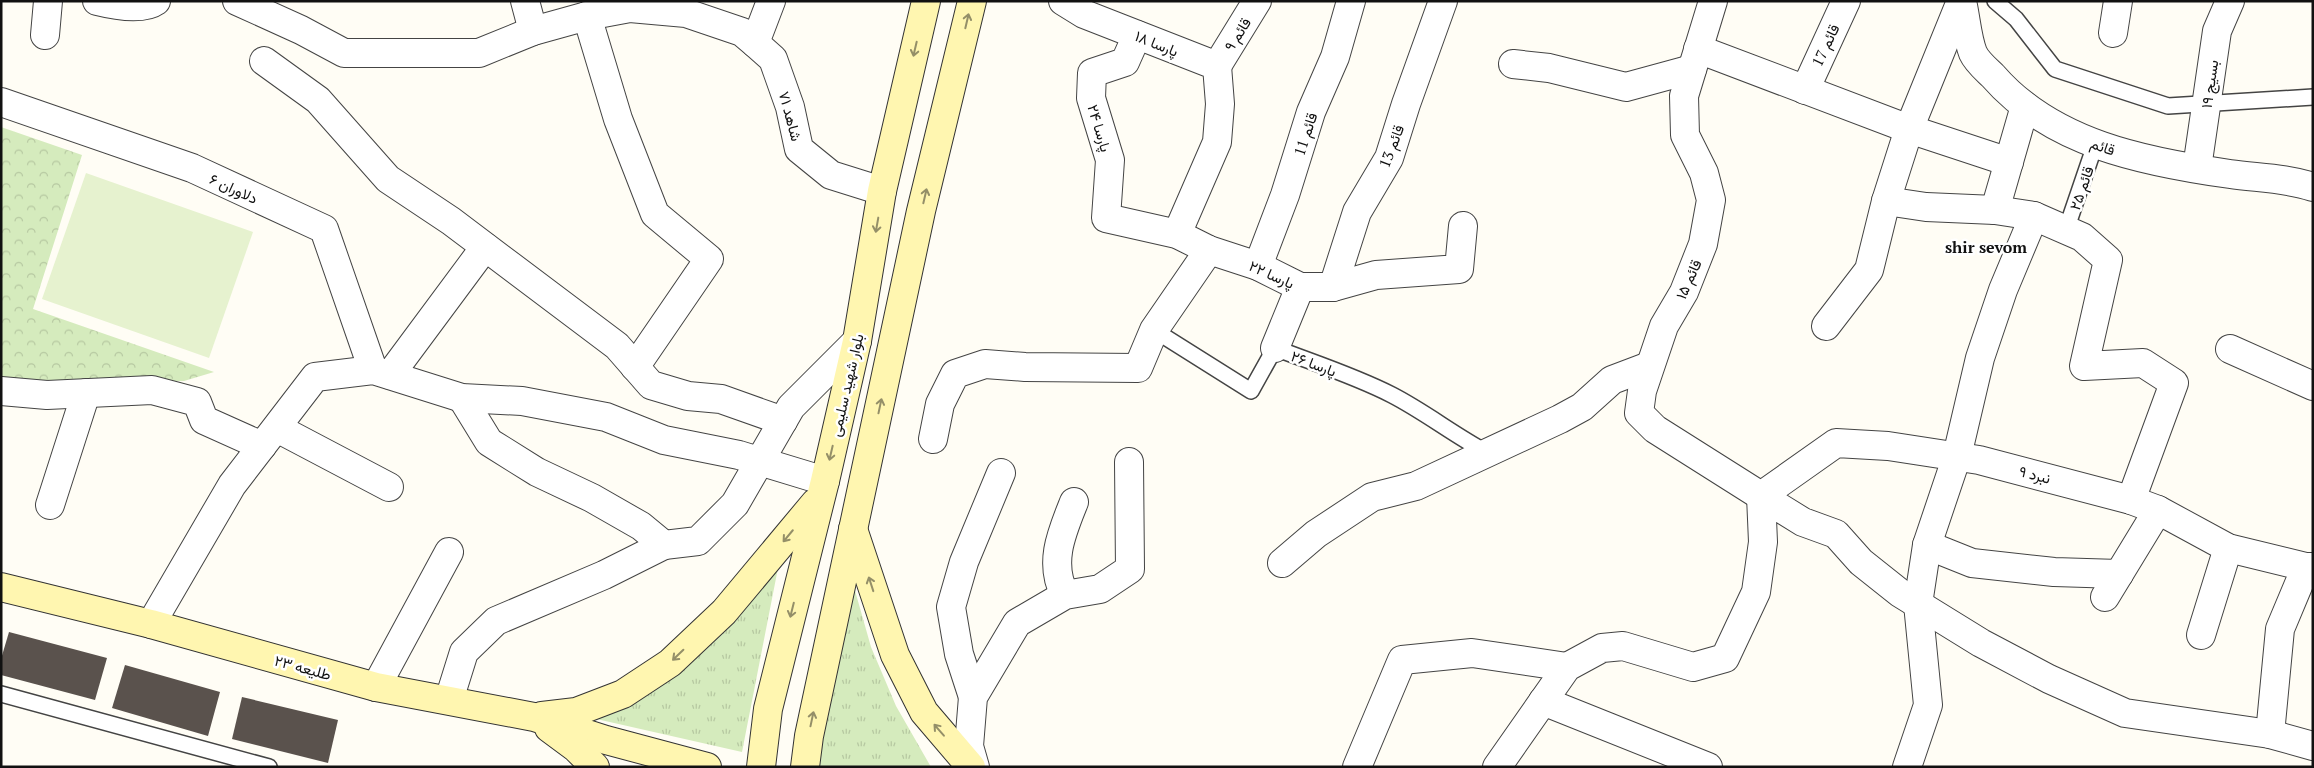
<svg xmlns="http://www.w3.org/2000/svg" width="2314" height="768" font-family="'PT Serif',Vazirmatn,serif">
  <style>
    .grass { fill: url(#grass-tufts) }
    .park { fill: url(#park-crowns) }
    .pitch { fill: #e6f2cf }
    .building { fill: #5a524d }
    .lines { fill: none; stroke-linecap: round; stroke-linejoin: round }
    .service-casing { stroke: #444; stroke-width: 18 }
    .minor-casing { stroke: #444; stroke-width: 30 }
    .tertiary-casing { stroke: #444; stroke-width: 30 }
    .secondary-casing { stroke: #333; stroke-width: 30 }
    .service { stroke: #fff; stroke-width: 15 }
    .minor { stroke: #fff; stroke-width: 28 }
    .tertiary { stroke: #fff; stroke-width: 28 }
    .secondary { stroke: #fff6b0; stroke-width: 28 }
    .oneway { stroke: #948f68 }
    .labels { text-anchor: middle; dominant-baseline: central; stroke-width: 5; stroke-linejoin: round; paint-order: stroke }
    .street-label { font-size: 15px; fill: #111; stroke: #fff }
    .neighbourhood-label { font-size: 16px; font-weight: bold; fill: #111; stroke: #fff }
  </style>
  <defs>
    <pattern id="grass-tufts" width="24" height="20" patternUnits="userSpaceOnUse" patternTransform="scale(1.25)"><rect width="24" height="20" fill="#d5ebbd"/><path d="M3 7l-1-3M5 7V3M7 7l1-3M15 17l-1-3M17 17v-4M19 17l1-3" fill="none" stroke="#b6c8a1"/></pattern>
    <pattern id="park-crowns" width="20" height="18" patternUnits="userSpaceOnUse" patternTransform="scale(1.25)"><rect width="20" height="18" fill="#d5ebbd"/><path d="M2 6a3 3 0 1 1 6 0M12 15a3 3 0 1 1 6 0" fill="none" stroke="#b6c8a1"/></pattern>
  </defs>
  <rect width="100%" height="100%" fill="#fffdf5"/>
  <g class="grass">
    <path d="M779,563L742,752L592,718L689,662L722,634Z"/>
    <path d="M854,587L871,647L896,706L931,767H816Z"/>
  </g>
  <path class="park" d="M1,127L82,155L33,309L214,372L184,381L75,382L1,380Z"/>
  <path class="pitch" d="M86,173L253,232L209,358L42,299Z"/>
  <g class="building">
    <path d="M9,632L107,658L95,700L1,675V659Z"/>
    <path d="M125,665L220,692L208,736L112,708Z"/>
    <path d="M242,697L338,720L328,763L232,739Z"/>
  </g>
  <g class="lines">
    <g class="service-casing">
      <g id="service">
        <path d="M1995,1L2016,19L2055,69L2168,106L2313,97"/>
        <path d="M2066,230L2095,145"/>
        <path d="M1154,330L1251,391L1275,348C1314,363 1355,376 1392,395C1425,412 1454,435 1486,452"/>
        <path d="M1,694L269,767"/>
      </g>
    </g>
    <g class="minor-casing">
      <g id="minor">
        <path d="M97,1C113,5 142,11 156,1"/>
        <path d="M237,1L301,30L344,53H479L533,31L587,16L630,8L686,13L742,32L755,43"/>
        <path d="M525,1L533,31"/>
        <path d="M771,1L755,43L773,59L790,107L799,149L831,175L882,191"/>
        <path d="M1063,1L1084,14L1217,66L1220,104L1217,142L1177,234"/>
        <path d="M1713,1L1684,96L1685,135L1704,173L1711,200L1703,244L1684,292L1664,326L1642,391L1639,413L1655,429L1761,496L1836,443L1888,446L1979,460L2131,500L2158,510L2228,548L2306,567H2313"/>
        <path d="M1962,1C1966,18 1967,38 1973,53C1977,62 1987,70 1993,76C2052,144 2145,162 2230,174C2258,178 2286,178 2313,187"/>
        <path d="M587,16L618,119L655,214L709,259L635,367"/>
        <path d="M2113,33L2118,1"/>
        <path d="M45,35L48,1"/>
        <path d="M1137,35L1125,62L1092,73L1091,98L1110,160L1106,218L1177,234L1209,250L1258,266L1300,287H1333L1376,275L1459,269L1463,226"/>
        <path d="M1698,49L1909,129L2009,162"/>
        <path d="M264,61L318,100L388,179L451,221L617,346L651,385L688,396L721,399L783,421"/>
        <path d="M1513,64L1549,68L1626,87L1692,69"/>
        <path d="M1217,66L1257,1"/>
        <path d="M1805,90L1846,1"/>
        <path d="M2197,168L2217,31L2230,1"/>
        <path d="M1886,201L1926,207L1995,210L2034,216L2082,237L2108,260L2084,366L2143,363L2174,383L2131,500"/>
        <path d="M1995,210L2025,106"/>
        <path d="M1258,266L1285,195L1311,112L1335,57L1351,1"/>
        <path d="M1333,287L1357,212L1389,158L1406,104L1443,1"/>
        <path d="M1826,326L1869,270L1886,201L1909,129L1961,1"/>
        <path d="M1275,348L1300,287"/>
        <path d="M2230,349L2313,386"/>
        <path d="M390,375L485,247"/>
        <path d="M1,391L47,395L152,390L197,402L204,420L262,446"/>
        <path d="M462,398L489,442L537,472L592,498L641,526L664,545L698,541L735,504L791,407L857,341"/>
        <path d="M277,428L389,487"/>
        <path d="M933,439L940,404L955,374L985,364L1025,367L1138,368L1154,330L1209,250"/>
        <path d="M50,505L86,393"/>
        <path d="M1927,545L1972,563L2054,572L2119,574"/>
        <path d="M1282,563L1316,534L1372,497L1416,486L1560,419L1582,407L1612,380L1649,366"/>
        <path d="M1065,595C1048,563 1062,532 1074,502"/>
        <path d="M2105,597L2158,510"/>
        <path d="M151,624L232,485L315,377L373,370L462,398L522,401L606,417L664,440L739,455L825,481"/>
        <path d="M2201,635L2228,548"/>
        <path d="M376,687L449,552"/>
        <path d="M973,697L959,654L951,607L964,562L1001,473"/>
        <path d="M449,700L464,652L496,621L604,575L664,545"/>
        <path d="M1543,701L1708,767"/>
        <path d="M2270,734L2280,629L2306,567"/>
        <path d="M975,767L969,746L973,697L1017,623L1065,595L1100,589L1130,569L1129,462"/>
        <path d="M1357,767L1402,660L1472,653L1567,667"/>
        <path d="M1497,767L1567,667L1602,648L1623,646L1693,667L1725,658L1756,592L1763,542L1761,496L1803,522L1836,534L1861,562L1900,593L1981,643L2049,679L2125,713L2270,734L2313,746"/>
        <path d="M1907,767L1928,705L1918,604L1927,545L1957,456L1980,358L2003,290L2034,216"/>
      </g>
    </g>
    <g class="tertiary-casing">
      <path id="tertiary" d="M1,102L192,168L324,229L373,370"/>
    </g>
    <g class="secondary-casing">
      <g id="secondary">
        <path d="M853,529L895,655L924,712L971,767"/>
        <path d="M1,587L151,624L376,687L534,717L606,740L707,767"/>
        <path d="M542,716L576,712L623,694L670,663L724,612L815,503"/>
        <path d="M549,728L576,748L595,767"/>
        <path d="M761,767L768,709L825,481L857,341L882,191L926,1"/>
        <path d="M805,767L809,736L921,211L972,1"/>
      </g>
    </g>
    <use href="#service" class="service"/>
    <use href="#minor" class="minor"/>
    <use href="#tertiary" class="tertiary"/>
    <use href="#secondary" class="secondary"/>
  </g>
  <defs><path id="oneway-shaft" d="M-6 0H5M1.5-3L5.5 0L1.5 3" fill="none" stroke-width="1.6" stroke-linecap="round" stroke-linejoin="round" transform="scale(1.25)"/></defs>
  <g class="oneway">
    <use href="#oneway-shaft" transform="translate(967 21) rotate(-77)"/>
    <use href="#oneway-shaft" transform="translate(915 49) rotate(103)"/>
    <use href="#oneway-shaft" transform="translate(925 196) rotate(-77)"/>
    <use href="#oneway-shaft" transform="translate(877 225) rotate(100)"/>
    <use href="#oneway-shaft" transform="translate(880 406) rotate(-78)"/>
    <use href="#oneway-shaft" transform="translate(831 453) rotate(103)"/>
    <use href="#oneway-shaft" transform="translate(788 536) rotate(130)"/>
    <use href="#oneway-shaft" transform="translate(871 584) rotate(-108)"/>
    <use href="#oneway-shaft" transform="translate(792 610) rotate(104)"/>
    <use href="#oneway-shaft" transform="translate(678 655) rotate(136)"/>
    <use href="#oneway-shaft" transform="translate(812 719) rotate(-78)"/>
    <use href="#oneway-shaft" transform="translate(939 730) rotate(-131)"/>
  </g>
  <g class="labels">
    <g class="street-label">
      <text transform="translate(1237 34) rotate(-58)">قائم ۹</text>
      <text transform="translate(1157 43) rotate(22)">پارسا ۱۸</text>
      <text transform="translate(1825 45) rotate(-65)">قائم 17</text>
      <text transform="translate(2209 84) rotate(-82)">بسیج ۱۹</text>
      <text transform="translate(791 116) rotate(75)">شاهد ۷۱</text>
      <text transform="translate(1100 128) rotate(73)">پارسا ۲۴</text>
      <text transform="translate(1305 134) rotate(-72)">قائم 11</text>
      <text transform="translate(1391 146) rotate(-69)">قائم 13</text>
      <text transform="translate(2103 146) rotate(19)">قائم</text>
      <text transform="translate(234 188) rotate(25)">دلاوران ۶</text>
      <text transform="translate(2081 188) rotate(-71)">قائم ۲۵</text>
      <text transform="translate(1272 274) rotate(24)">پارسا ۲۲</text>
      <text transform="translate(1688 279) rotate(-66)">قائم ۱۵</text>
      <text transform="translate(1314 363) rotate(21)">پارسا ۲۶</text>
      <text transform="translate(846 385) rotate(-77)">بلوار شهید سلیمی</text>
      <text transform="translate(2035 474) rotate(15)">نبرد ۹</text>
      <text transform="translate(303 667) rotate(15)">طلیعه ۲۳</text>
    </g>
    <g class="neighbourhood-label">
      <text x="1986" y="247">shir sevom</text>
    </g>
  </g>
  <rect width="2314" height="768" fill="none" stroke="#111111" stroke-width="5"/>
</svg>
